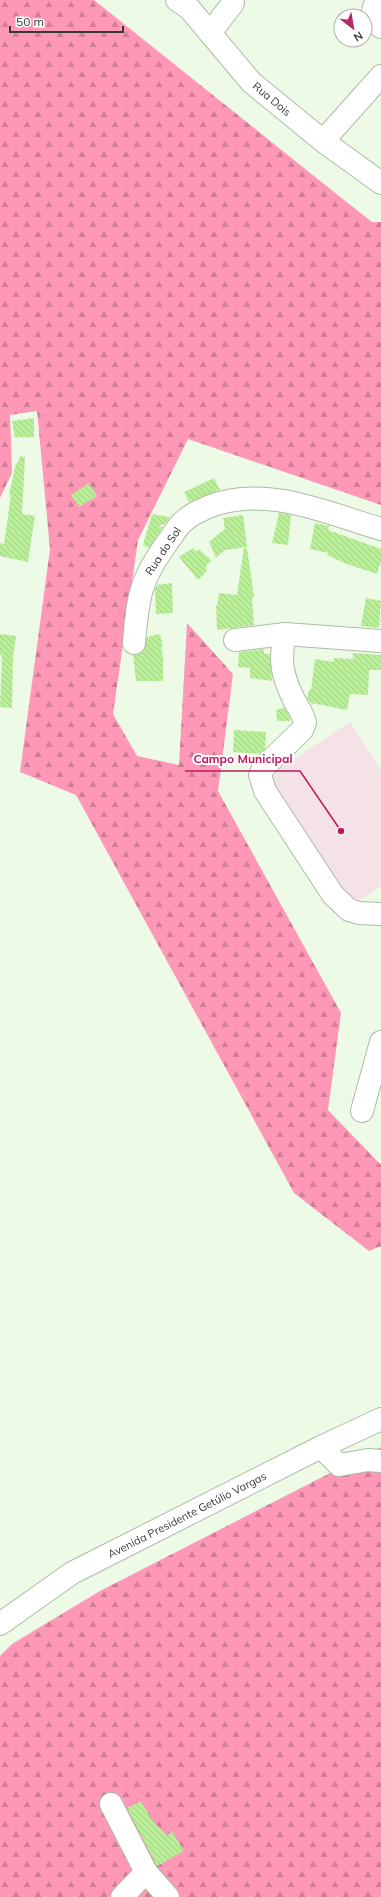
<svg xmlns="http://www.w3.org/2000/svg" width="381" height="1897" font-family="Mulish,sans-serif">
  <style>
    .forest { fill: url(#forest-firs) }
    .pitch { fill: #f5e2e7 }
    .building { fill: url(#building-back-hatch) }
    .lines { fill: none; stroke-linecap: round; stroke-linejoin: round }
    .minor-casing { stroke: #adbba6; stroke-width: 24 }
    .major-casing { stroke: #adbba6; stroke-width: 24 }
    .minor { stroke: #fff; stroke-width: 22 }
    .major { stroke: #fff; stroke-width: 22 }
    .labels { text-anchor: middle; dominant-baseline: central; stroke-width: 4; stroke-linejoin: round; paint-order: stroke }
    .street-label { font-size: 11px; fill: #343931; stroke: #fff }
    .leader { fill: none; stroke: #c2185b; stroke-width: 1.5 }
    .callout-dot { fill: #c2185b; stroke: #fff; stroke-width: 1.5 }
    .callout-label { font-size: 12px; text-anchor: middle; font-weight: bold; fill: #c2185b; stroke: #fff; stroke-width: 4; stroke-linejoin: round; paint-order: stroke }
  </style>
  <defs>
    <pattern id="forest-firs" width="22" height="20" patternUnits="userSpaceOnUse"><rect width="22" height="20" fill="#ff97b6"/><path d="M5 1l3.5 6h-7zM16 11l3.5 6h-7z" fill="#cf7c95"/></pattern>
    <pattern id="building-back-hatch" width="6" height="6" patternUnits="userSpaceOnUse"><rect width="6" height="6" fill="#b9f097"/><path d="M-1 5l2 2M0 0l6 6M5-1l2 2" fill="none" stroke="#a0cf83"/></pattern>
  </defs>
  <rect width="100%" height="100%" fill="#edfbe6"/>
  <g class="forest">
    <path d="M0,0H94L334,192L372,222H381V505L188,439L138,540L113,714L137,756L179,765L187,623L233,674L218,791L341,1013L328,1110L381,1165V1246L369,1251L294,1193L76,795L20,772L50,549L37,411L10,415L12,473L0,498Z"/>
    <path d="M381,1447V1897H0V1656L12,1644L100,1591Z"/>
  </g>
  <path class="pitch" d="M350,722L381,770V886L351,906L266,777Z"/>
  <g class="building">
    <path d="M34,418V437H15L12,421Z"/>
    <path d="M20,456L25,457L22,514L35,516L28,562L0,556V543L4,544L11,495H9L16,463H18Z"/>
    <path d="M214,478L220,490L189,502L184,492Z"/>
    <path d="M89,483L97,496L79,507L71,495Z"/>
    <path d="M279,513L291,515L288,545L272,543Z"/>
    <path d="M152,514L170,517L165,524L158,527H163L149,548L143,545Z"/>
    <path d="M243,515L247,547L225,550L216,558L209,542L225,529L223,518Z"/>
    <path d="M315,523L329,526L328,530L381,549V561L377,574L344,563L327,555L328,553L310,549Z"/>
    <path d="M193,548L196,552L199,549L212,561L206,565L207,571L198,580L179,557Z"/>
    <path d="M244,548H247L254,597L252,598L254,625L217,630L216,606H217L219,593L237,595Z"/>
    <path d="M172,583L173,613L156,614L155,589L157,585Z"/>
    <path d="M366,598L381,601L379,628L361,626Z"/>
    <path d="M0,634L16,636L13,656L12,708L0,707L2,655H0Z"/>
    <path d="M160,634L163,647H161L163,658V681H136L133,655L143,652L147,637Z"/>
    <path d="M264,649V654H270L272,681L250,678V668L238,667L239,652Z"/>
    <path d="M353,653L381,655V670H369L368,695L350,694L347,710L311,703L307,698L309,690H311L315,659L334,662V658L353,659Z"/>
    <path d="M284,708L290,717V721H277L276,710Z"/>
    <path d="M234,730L266,732L265,749L260,754L233,752Z"/>
    <path d="M141,1801L153,1821L167,1836L172,1831L184,1851L157,1866L127,1808Z"/>
  </g>
  <g class="lines">
    <g class="minor-casing">
      <g id="minor">
        <path d="M177,0L189,8L251,82L323,141L381,183"/>
        <path d="M380,0L374,7L372,16L381,27"/>
        <path d="M210,33L233,3"/>
        <path d="M323,141L381,76"/>
        <path d="M235,640L285,634"/>
        <path d="M381,641L285,634C279,660 282,676 294,700C298,707 304,715 305,723L302,730L263,768L260,775L265,791L333,895L349,910L359,913L381,914"/>
        <path d="M134,643C138,595 140,580 169,540C173,535 176,529 180,525C188,516 197,512 208,507C265,484 326,513 381,529"/>
        <path d="M362,1111L381,1042"/>
        <path d="M321,1447L339,1465L368,1460L381,1461"/>
        <path d="M111,1804L146,1872"/>
        <path d="M122,1897L146,1872L168,1897"/>
      </g>
    </g>
    <g class="major-casing">
      <path id="major" d="M0,1624L72,1573L321,1447L381,1419"/>
    </g>
    <use href="#minor" class="minor"/>
    <use href="#major" class="major"/>
  </g>
  <g class="labels">
    <g class="street-label">
      <text transform="translate(272 99) rotate(40)">Rua Dois</text>
      <text transform="translate(163 551) rotate(-56)">Rua do Sol</text>
      <text transform="translate(187 1515) rotate(-27)">Avenida Presidente Getúlio Vargas</text>
    </g>
  </g>
  <path class="leader" d="M341 831L300 771H185"/>
  <circle class="callout-dot" cx="341" cy="831" r="4"/>
  <g class="callout-label">
    <text x="243" y="763">Campo Municipal</text>
  </g>
  <g transform="translate(353 28) rotate(149)"><circle r="19" fill="#ffffff" stroke="#aeb0ad"/>
  <path d="M0-3L7 15L0 10L-7 15Z" fill="#b52a64"/>
  <text y="-6" font-size="11" font-weight="bold" text-anchor="middle" fill="#343931">N</text>
  </g>
  <path d="M10 26v6h113v-6" fill="none" stroke="#343931" stroke-width="2"/>
  <text x="16" y="26" font-size="12" fill="#343931" stroke="#ffffff" stroke-width="3" paint-order="stroke">50 m</text>
</svg>
